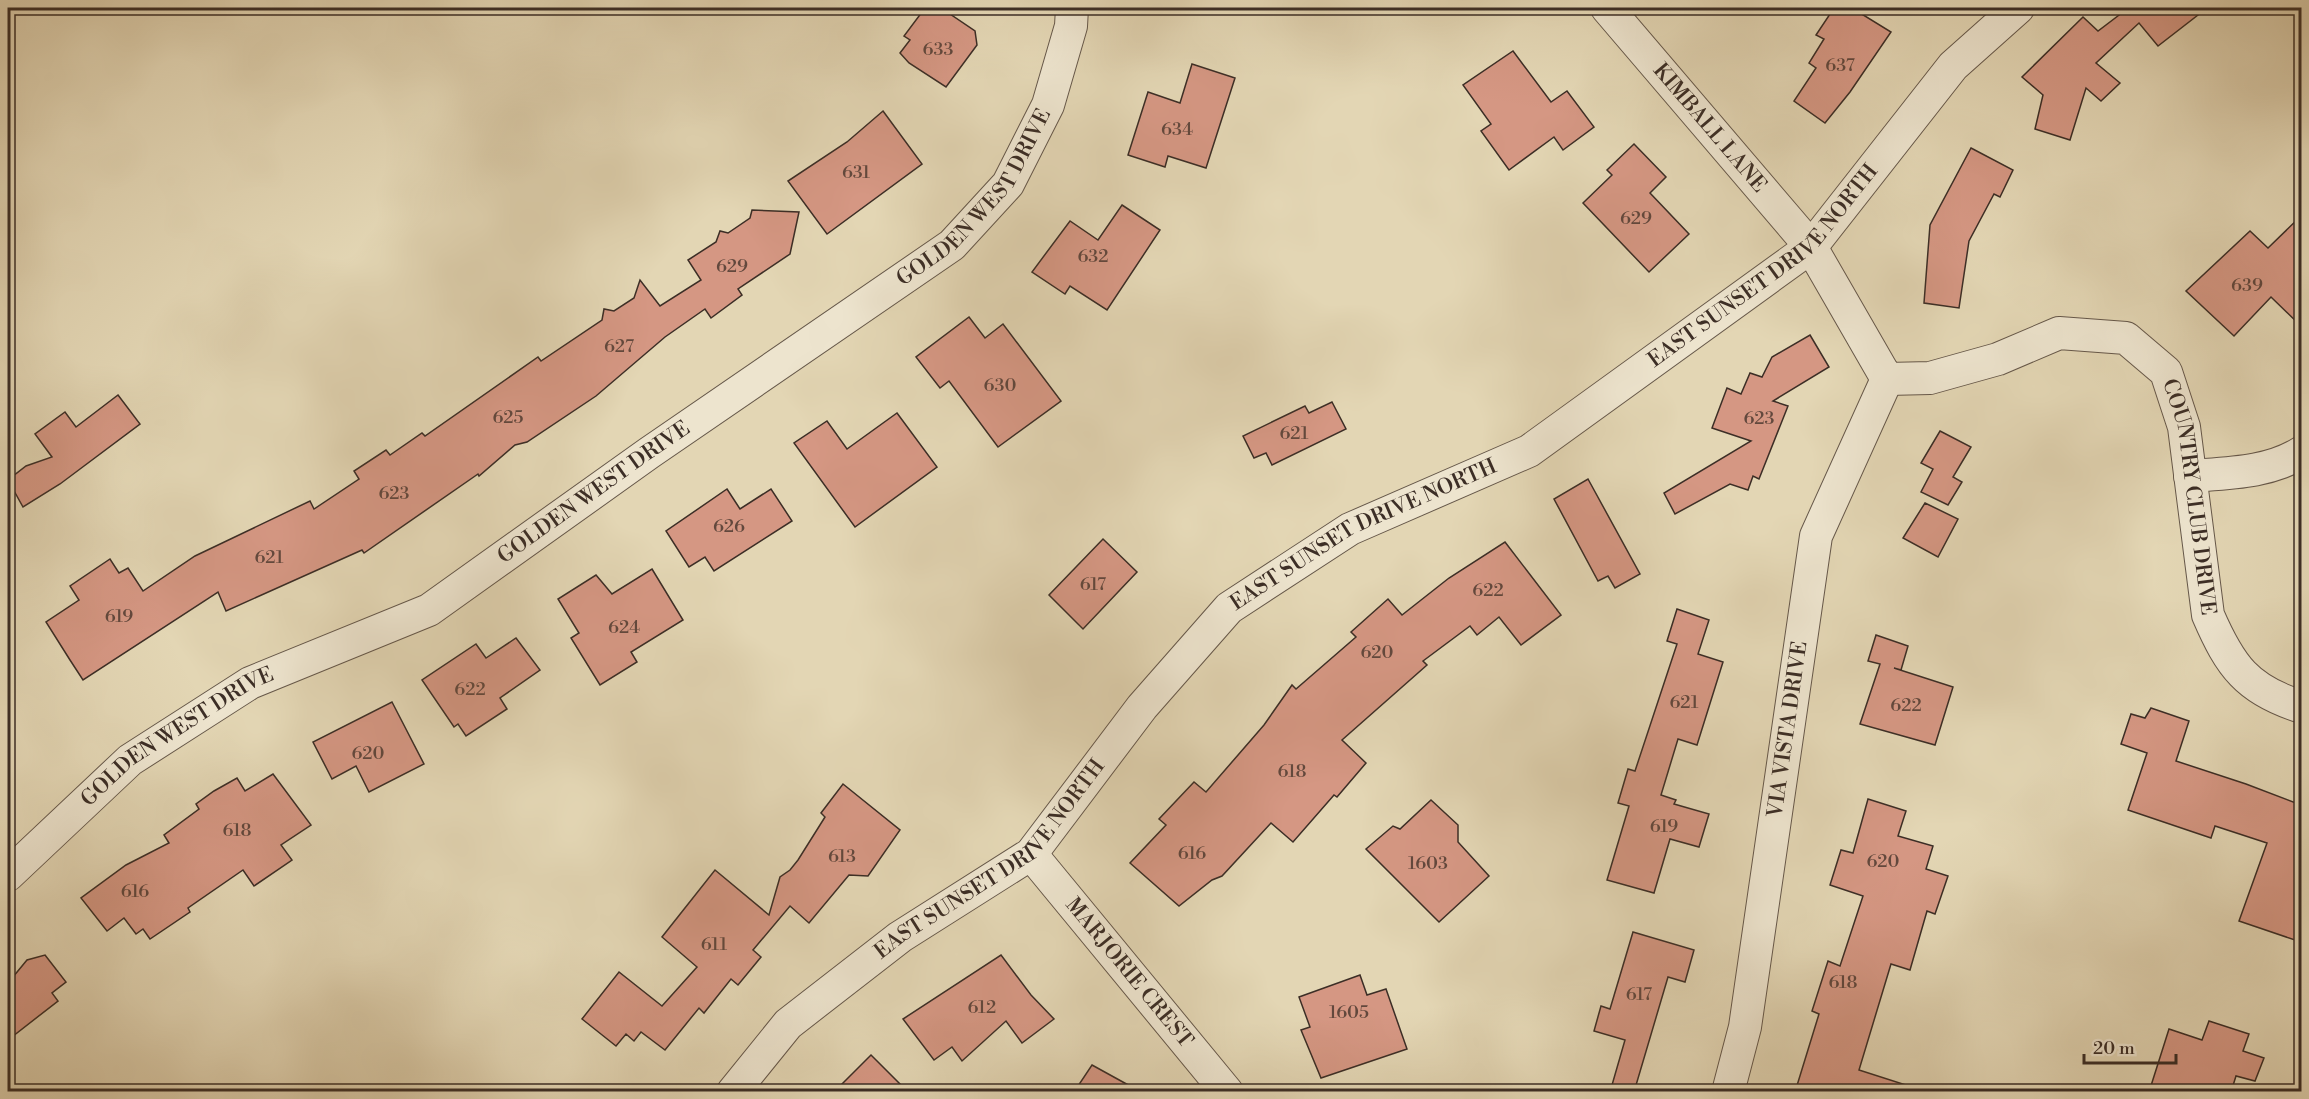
<svg xmlns="http://www.w3.org/2000/svg" width="2309" height="1099" font-family="'Libre Bodoni',serif">
  <style>
    .building { fill: #d59783; stroke: #3c2e26; stroke-width: 1.5 }
    .lines { fill: none; stroke-linecap: round; stroke-linejoin: round }
    .minor-casing { stroke: #66584a; stroke-width: 34 }
    .minor { stroke: #ede4ce; stroke-width: 32 }
    .labels { text-anchor: middle; dominant-baseline: central; stroke-width: 5; stroke-linejoin: round; paint-order: stroke }
    .number-label { font-size: 18px; fill: #62483d }
    .street-label { font-size: 21px; fill: #3c2e26; stroke: #ede4ce }
  </style>
  <rect width="100%" height="100%" fill="#e3d6b4"/>
  <filter id="stains"><feTurbulence type="fractalNoise" baseFrequency=".00333" numOctaves="4"/><feColorMatrix values="0 0 0 0 .2 0 0 0 0 .09 0 0 0 0 .02 0 0 0 .5 -.17"/></filter>
  <radialGradient id="worn" r=".72"><stop offset=".6" stop-color="#630" stop-opacity="0"/><stop offset="1" stop-color="#630" stop-opacity=".3"/></radialGradient>
  <g class="building">
    <path d="M925,8H941L975,31L977,45L946,87L909,63L900,53L910,40L904,36Z"/>
    <path d="M1834,8H1852L1891,32L1850,92L1825,123L1794,101L1816,68L1809,63L1824,39L1816,35Z"/>
    <path d="M2126,8H2207L2158,46L2139,23L2096,63L2120,83L2101,101L2086,88L2070,140L2035,129L2043,95L2022,77L2083,17L2098,31L2127,9Z"/>
    <path d="M1513,51L1551,102L1567,91L1594,127L1563,150L1554,137L1509,170L1481,131L1491,124L1463,85Z"/>
    <path d="M1192,64L1235,78L1206,168L1168,156L1165,167L1128,155L1148,92L1180,103Z"/>
    <path d="M883,111L922,164L827,234L788,181L847,142Z"/>
    <path d="M1634,144L1666,177L1650,193L1689,234L1649,272L1583,203L1612,175L1607,170Z"/>
    <path d="M1971,148L2013,170L2000,197L1994,194L1969,241L1959,308L1924,303L1930,225Z"/>
    <path d="M1122,205L1160,230L1107,310L1070,286L1065,294L1032,272L1070,221L1098,240Z"/>
    <path d="M752,210L799,212L790,254L738,289L742,295L711,318L705,309L665,337L596,396L527,442L515,445L479,476L478,474L364,553L362,550L226,611L218,592L83,680L70,660L46,622L79,600L70,586L110,559L119,573L128,568L143,591L195,556L310,501L314,509L359,479L354,471L386,450L390,455L422,433L425,436L538,357L541,361L602,320L604,309L614,311L634,298L640,280L660,306L701,280L688,260L716,242L720,231L728,233L750,218Z"/>
    <path d="M2301,216V326L2271,297L2234,336L2186,291L2250,231L2268,248Z"/>
    <path d="M969,317L985,338L1003,324L1061,401L998,447L949,381L940,388L916,357Z"/>
    <path d="M1810,335L1829,367L1773,401L1788,406L1759,479L1753,476L1748,490L1730,484L1675,514L1664,493L1751,441L1712,428L1727,388L1741,394L1750,373L1762,377L1772,357Z"/>
    <path d="M118,395L140,424L60,484L23,507L8,480L26,466L52,457L35,434L65,412L76,427Z"/>
    <path d="M1332,402L1346,429L1272,465L1266,453L1254,458L1243,436L1305,406L1309,413Z"/>
    <path d="M897,413L937,467L855,527L794,443L827,421L847,449Z"/>
    <path d="M1940,431L1971,447L1953,477L1962,482L1948,505L1921,492L1933,469L1921,463Z"/>
    <path d="M1588,479L1640,574L1615,588L1608,576L1598,581L1554,499Z"/>
    <path d="M727,489L740,509L771,489L792,521L714,571L705,557L689,567L666,531Z"/>
    <path d="M1925,503L1958,519L1938,557L1903,538Z"/>
    <path d="M1103,539L1137,572L1083,629L1049,595Z"/>
    <path d="M1505,542L1561,615L1521,645L1499,617L1477,635L1470,626L1423,661L1427,665L1342,740L1366,763L1337,797L1334,795L1293,842L1271,823L1222,876L1212,880L1179,906L1130,863L1166,825L1159,819L1194,782L1206,792L1264,725L1292,685L1296,689L1356,637L1351,632L1388,599L1402,615L1449,578Z"/>
    <path d="M652,569L683,620L631,652L637,662L600,685L571,638L579,633L558,599L596,575L612,594Z"/>
    <path d="M1677,609L1709,620L1698,654L1723,662L1697,745L1678,739L1661,795L1676,800L1674,804L1709,814L1699,847L1670,839L1654,893L1607,880L1629,806L1618,803L1628,769L1635,771L1677,644L1667,641Z"/>
    <path d="M1876,635L1908,646L1901,670L1894,668L1953,687L1935,745L1860,724L1880,664L1868,661Z"/>
    <path d="M516,638L540,670L500,698L507,709L466,736L458,724L454,727L422,680L476,644L486,658Z"/>
    <path d="M392,702L424,764L369,792L356,766L332,779L313,742Z"/>
    <path d="M2151,708L2189,721L2176,761L2246,784L2301,805V942L2239,921L2267,843L2215,826L2211,838L2128,810L2147,753L2121,744L2131,714L2145,718Z"/>
    <path d="M273,774L311,825L281,845L292,860L254,886L243,870L188,908L190,912L150,939L143,929L136,934L124,918L107,931L81,898L126,865L169,843L164,835L199,809L196,804L214,791L237,778L245,791Z"/>
    <path d="M843,784L900,830L868,876L849,875L809,923L790,906L753,950L761,957L738,985L731,979L704,1013L699,1008L665,1050L641,1032L634,1041L626,1034L616,1046L582,1019L619,972L662,1006L697,967L662,937L715,870L769,915L780,877L790,870L798,860L825,817L821,813Z"/>
    <path d="M1868,799L1906,811L1898,836L1933,846L1926,869L1948,876L1935,914L1927,911L1910,970L1891,964L1859,1070L1909,1086L1908,1092H1795L1819,1014L1812,1011L1828,961L1840,966L1863,896L1830,885L1841,850L1853,853Z"/>
    <path d="M1431,800L1458,825V842L1489,876L1439,922L1366,849L1393,826L1400,829Z"/>
    <path d="M1633,932L1694,950L1685,982L1668,977L1634,1092H1610L1625,1040L1594,1031L1601,1006L1610,1009Z"/>
    <path d="M45,955L66,982L52,993L58,1001L8,1040V983L27,960Z"/>
    <path d="M1001,955L1031,995L1054,1019L1022,1043L1006,1021L962,1061L952,1047L934,1060L903,1019Z"/>
    <path d="M1360,975L1367,995L1386,989L1407,1049L1321,1078L1301,1030L1310,1027L1299,997Z"/>
    <path d="M2209,1021L2249,1034L2243,1051L2264,1058L2255,1081L2236,1076L2231,1092H2149L2169,1029L2202,1040Z"/>
    <path d="M871,1055L908,1092H834Z"/>
    <path d="M1092,1065L1141,1092H1074Z"/>
  </g>
  <g class="lines">
    <g class="minor-casing">
      <g id="minor">
        <path id="s1" d="M1607,8L1811,247L1887,379L1930,378L1998,359L2059,333L2126,338L2166,372L2184,427L2208,615C2230,666 2247,690 2302,707"/>
        <path d="M2190,476C2228,473 2269,473 2302,452"/>
        <path id="s2" d="M1031,854L1227,1092"/>
        <path id="s3" d="M8,875L130,760L250,683L429,610L649,453L952,245L1008,184L1048,105L1071,26L1072,8"/>
        <path id="s4" d="M733,1092L788,1024L900,937L1031,854L1142,707L1229,608L1350,529L1529,451L1811,247L1953,66L2018,8"/>
        <path id="s5" d="M1728,1092L1745,1027L1816,536L1887,379"/>
      </g>
    </g>
    <use href="#minor" class="minor"/>
  </g>
  <g class="labels">
    <g class="number-label">
      <text x="938" y="49">633</text>
      <text x="1840" y="65">637</text>
      <text x="1177" y="129">634</text>
      <text x="856" y="172">631</text>
      <text x="1636" y="218">629</text>
      <text x="1093" y="256">632</text>
      <text x="732" y="266">629</text>
      <text x="2247" y="285">639</text>
      <text x="619" y="346">627</text>
      <text x="1000" y="385">630</text>
      <text x="508" y="417">625</text>
      <text x="1759" y="418">623</text>
      <text x="1294" y="433">621</text>
      <text x="394" y="493">623</text>
      <text x="729" y="526">626</text>
      <text x="269" y="557">621</text>
      <text x="1093" y="584">617</text>
      <text x="1488" y="590">622</text>
      <text x="119" y="616">619</text>
      <text x="624" y="627">624</text>
      <text x="1377" y="652">620</text>
      <text x="470" y="689">622</text>
      <text x="1684" y="702">621</text>
      <text x="1906" y="705">622</text>
      <text x="368" y="753">620</text>
      <text x="1292" y="771">618</text>
      <text x="1664" y="826">619</text>
      <text x="237" y="830">618</text>
      <text x="1192" y="853">616</text>
      <text x="842" y="856">613</text>
      <text x="1883" y="861">620</text>
      <text x="1428" y="863">1603</text>
      <text x="135" y="891">616</text>
      <text x="714" y="944">611</text>
      <text x="1843" y="982">618</text>
      <text x="1639" y="994">617</text>
      <text x="982" y="1007">612</text>
      <text x="1349" y="1012">1605</text>
    </g>
    <g class="street-label">
      <text stroke="none"><textPath href="#s1" startOffset="158">KIMBALL LANE</textPath></text>
      <text stroke="none"><textPath href="#s3" startOffset="1192">GOLDEN WEST DRIVE</textPath></text>
      <text stroke="none"><textPath href="#s4" startOffset="1340">EAST SUNSET DRIVE NORTH</textPath></text>
      <text stroke="none"><textPath href="#s3" startOffset="706">GOLDEN WEST DRIVE</textPath></text>
      <text stroke="none"><textPath href="#s1" startOffset="894">COUNTRY CLUB DRIVE</textPath></text>
      <text stroke="none"><textPath href="#s4" startOffset="854">EAST SUNSET DRIVE NORTH</textPath></text>
      <text stroke="none"><textPath href="#s5" startOffset="368">VIA VISTA DRIVE</textPath></text>
      <text stroke="none"><textPath href="#s3" startOffset="220">GOLDEN WEST DRIVE</textPath></text>
      <text stroke="none"><textPath href="#s4" startOffset="350">EAST SUNSET DRIVE NORTH</textPath></text>
      <text stroke="none"><textPath href="#s2" startOffset="154">MARJORIE CREST</textPath></text>
    </g>
  </g>
  <rect width="2309" height="1099" fill="none" stroke="#e3d6b4" stroke-width="30"/>
  <rect x="9" y="9" width="2291" height="1081" fill="none" stroke="#3c2e26" stroke-width="3"/>
  <rect x="15" y="15" width="2279" height="1069" fill="none" stroke="#3c2e26" stroke-width="1.5"/>
  <path d="M2084 1054v9h92v-9" fill="none" stroke="#3c2e26" stroke-width="3"/>
  <text x="2093" y="1054" font-size="18" fill="#3c2e26" stroke="#ede4ce" stroke-width="4.5" paint-order="stroke">20 m</text>
  <rect width="100%" height="100%" filter="url(#stains)"/>
  <rect width="100%" height="100%" fill="url(#worn)"/>
</svg>
